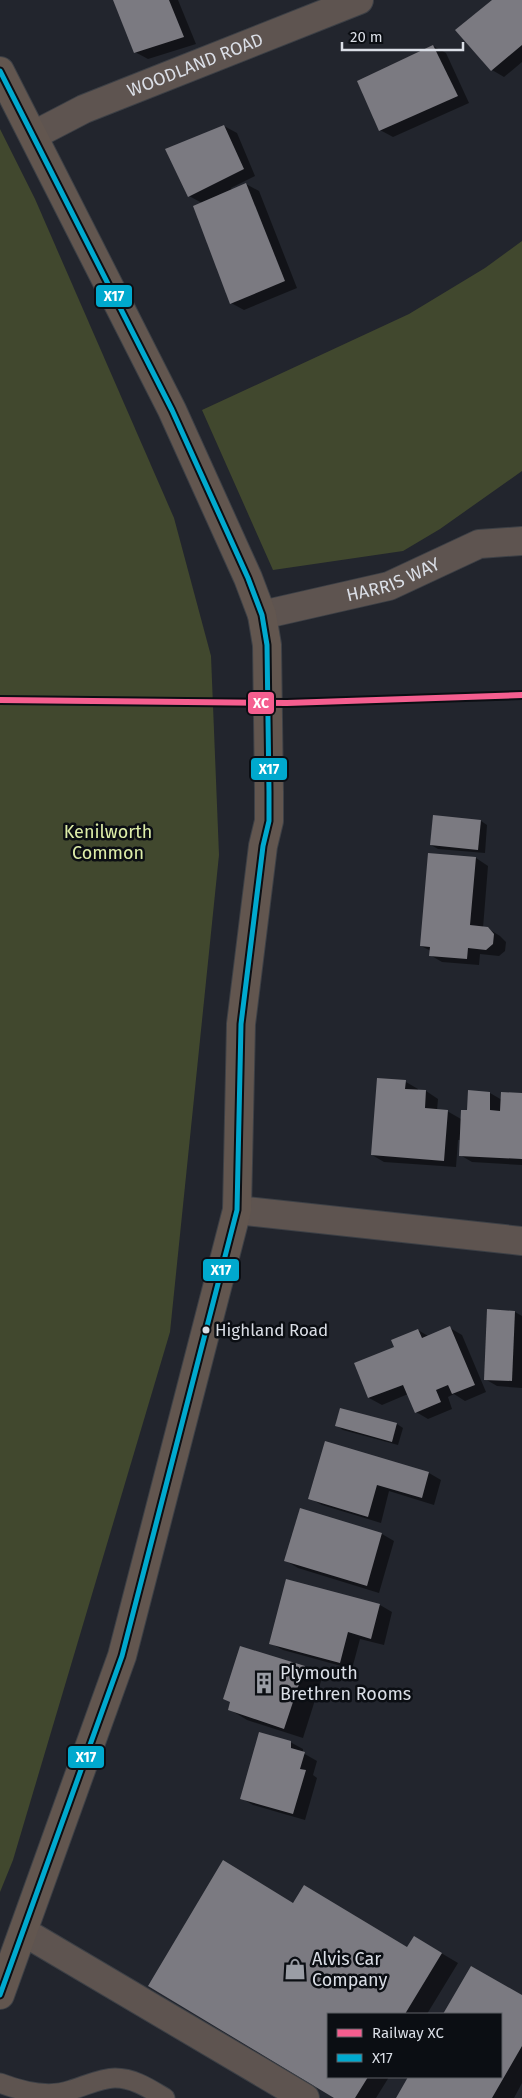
<svg xmlns="http://www.w3.org/2000/svg" width="522" height="2098" font-family="'Fira Sans',sans-serif">
  <style>
    .green { fill: #41482e }
    .shadow { fill: #0007 }
    .building { fill: #7b7a81 }
    .lines { fill: none; stroke-linecap: round; stroke-linejoin: round }
    .lane-casing { stroke: #3d4046; stroke-width: 21 }
    .street-casing { stroke: #3d4046; stroke-width: 30 }
    .secondary-casing { stroke: #3d4046; stroke-width: 30 }
    .lane { stroke: #5e5450; stroke-width: 19 }
    .street { stroke: #5e5450; stroke-width: 28 }
    .secondary { stroke: #62564f; stroke-width: 28 }
    .rail { stroke: #615d5d; stroke-width: 4; stroke-dasharray: 10 5; stroke-linecap: butt }
    .bus-1-casing { stroke: #0b0e13; stroke-width: 9 }
    .bus-1 { stroke: #00a9ce; stroke-width: 5 }
    .rail-1-casing { stroke: #0b0e13; stroke-width: 10 }
    .rail-1 { stroke: #f55e8f; stroke-width: 6 }
    .bus-dot { fill: #dadee6; stroke: #0b0e13; stroke-width: 2 }
    .labels { text-anchor: middle; dominant-baseline: central; stroke-width: 5; stroke-linejoin: round; paint-order: stroke }
    .bus-label { font-size: 17px; fill: #dadee6; stroke: #0b0e13; text-anchor: start }
    .street-label { font-size: 18px; fill: #dadee6; stroke: #0b0e13 }
    .park-label { font-size: 18px; fill: #ddeda8; stroke: #0b0e13 }
    .poi-label { font-size: 18px; fill: #dadee6; stroke: #0b0e13; text-anchor: start }
    .line-badge { stroke: #0b0e13; stroke-width: 2 }
    .badge-label { font-size: 14px; text-anchor: middle; font-weight: bold; fill: #fff }
  </style>
  <rect width="100%" height="100%" fill="#22252d"/>
  <g class="green">
    <path d="M0,129L35,199L174,518L211,656L219,855L170,1332L13,1860L0,1892Z"/>
    <path d="M522,241V471L440,529L403,551L273,570L202,410L409,314L485,268Z"/>
  </g>
  <g class="shadow">
    <path d="M114,0H178L196,44L148,59L135,52Z"/>
    <path d="M494,0H522V62L504,77L492,70Z"/>
    <path d="M433,46L446,53L469,103L393,137L380,130Z"/>
    <path d="M224,126L237,133L255,176L231,188L232,190L246,184L259,191L297,288L244,310L231,303L202,203L189,196Z"/>
    <path d="M481,821L487,825L485,853L438,849L431,845Z"/>
    <path d="M476,858L488,866L483,928H487L500,936L506,942L505,951L499,956L480,954L479,965L442,962L430,955L431,951L421,946Z"/>
    <path d="M406,1082L418,1089V1091H426L438,1099L437,1110L447,1111L461,1119L468,1111L490,1093L502,1100L522,1095V1165L472,1162L460,1155V1140H458L456,1167L384,1162L372,1155Z"/>
    <path d="M488,1311L515,1312L522,1316V1388L497,1386L485,1379Z"/>
    <path d="M450,1328L462,1335L486,1392L465,1401L454,1394L448,1397L452,1409L428,1419L416,1412L408,1394L382,1405L369,1398L356,1364L395,1348L418,1330L428,1336Z"/>
    <path d="M341,1409L397,1424L403,1428L398,1445L343,1430L337,1426Z"/>
    <path d="M326,1442L429,1473L441,1480L434,1505L389,1491L381,1523L322,1505L309,1498Z"/>
    <path d="M300,1510L382,1534L394,1541L379,1593L298,1568L286,1561Z"/>
    <path d="M287,1580L380,1605L392,1612L384,1645L360,1639L352,1669L283,1650L270,1643Z"/>
    <path d="M304,1668L322,1678L303,1738L247,1720L229,1709Z"/>
    <path d="M290,1742L303,1749V1753L317,1761L313,1775L317,1778L305,1820L253,1805L241,1798Z"/>
    <path d="M294,1905L407,1948L414,1937L458,1963L427,2014H328V2077H389L376,2098H336L150,1985Z"/>
    <path d="M471,1968L522,1997V2083L514,2098H397L409,2077H501V2014H445Z"/>
  </g>
  <g class="building">
    <path d="M113,0H169L184,37L134,53Z"/>
    <path d="M492,0H522V45L491,71L455,30Z"/>
    <path d="M433,45L458,96L379,131L357,81Z"/>
    <path d="M224,125L244,169L188,197L165,149Z"/>
    <path d="M246,183L285,281L230,304L193,206Z"/>
    <path d="M433,815L481,820L478,850L430,845Z"/>
    <path d="M428,853L476,857L470,925L488,927L494,934L493,944L486,950L468,948L467,959L429,956L430,947L420,946Z"/>
    <path d="M377,1078L406,1080L405,1089L426,1090L425,1108L448,1110L444,1161L371,1155Z"/>
    <path d="M468,1090L490,1092V1110L500,1111L501,1092L522,1093V1159L459,1156L461,1110H467Z"/>
    <path d="M487,1309L515,1311L512,1381L484,1380Z"/>
    <path d="M450,1326L475,1385L452,1394L448,1385L436,1390L441,1402L415,1413L403,1385L368,1398L354,1363L394,1347L391,1340L418,1329L422,1338Z"/>
    <path d="M340,1408L397,1423L392,1442L335,1426Z"/>
    <path d="M325,1441L429,1472L422,1498L377,1485L368,1517L308,1499Z"/>
    <path d="M300,1508L382,1533L367,1586L284,1561Z"/>
    <path d="M286,1579L380,1604L371,1639L348,1632L340,1663L269,1644Z"/>
    <path d="M240,1646L305,1666L284,1729L228,1710L230,1702L223,1699Z"/>
    <path d="M259,1732L291,1741V1748L305,1752L300,1769L306,1770L293,1814L240,1799Z"/>
    <path d="M223,1860L293,1903L304,1885L407,1947L414,1936L442,1953L405,2014H328V2077H368L355,2098H334L148,1986Z"/>
    <path d="M471,1966L522,1995V2046L492,2098H396L408,2077H501V2014H443Z"/>
  </g>
  <g class="lines">
    <g class="lane-casing">
      <path id="lane" d="M0,2083C21,2091 49,2098 71,2090C85,2086 101,2078 115,2078C134,2078 150,2089 165,2098"/>
    </g>
    <g class="street-casing">
      <g id="street">
        <path id="s1" d="M34,135L84,109L359,0"/>
        <path id="s2" d="M262,615L389,586L479,544L522,541"/>
        <path d="M237,1210L522,1241"/>
        <path d="M24,1932L305,2098"/>
      </g>
    </g>
    <g class="secondary-casing">
      <path id="secondary" d="M0,71L172,410L248,578L262,615L267,645L269,792V821L263,846L241,1024L237,1210L122,1656L0,1995"/>
    </g>
    <use href="#lane" class="lane"/>
    <use href="#street" class="street"/>
    <use href="#secondary" class="secondary"/>
    <path class="rail" d="M0,700H4"/>
    <g class="bus-1-casing">
      <path id="bus-1" d="M0,71L172,410L248,578L262,615L267,645L269,792V821L263,846L241,1024L237,1210L122,1656L0,1995"/>
    </g>
    <use href="#bus-1" class="bus-1"/>
    <g class="rail-1-casing">
      <path id="rail-1" d="M0,700L287,703L522,695"/>
    </g>
    <use href="#rail-1" class="rail-1"/>
  </g>
  <defs>
    <g id="building-bare" transform="scale(1.725)"><path d="M-4-6H4V6H1V3H-1V6H-4ZM-2.5-4.3h1.7v1.8h-1.7ZM.8-4.3h1.7v1.8H.8ZM-2.5-1h1.7V.8h-1.7ZM.8-1h1.7V.8H.8Z" fill="#9a9da5" stroke="#0b0e13" stroke-width="2.5" paint-order="stroke"/></g>
    <g id="shop-bare" transform="scale(1.725)"><path d="M-5-2.5h2.3a2.7 3.5 0 0 1 5.4 0H5L5.5 6h-11ZM-1.5-2.5h3a1.5 2.3 0 0 0-3 0Z" fill="#9a9da5" stroke="#0b0e13" stroke-width="2.5" paint-order="stroke"/></g>
  </defs>
  <g fill-rule="evenodd">
    <use href="#building-bare" x="264" y="1683"/>
    <use href="#shop-bare" x="295" y="1969"/>
  </g>
  <circle class="bus-dot" cx="206" cy="1330" r="4.5"/>
  <g class="labels">
    <g class="bus-label">
      <text x="215" y="1330">Highland Road</text>
    </g>
    <g class="street-label">
      <text stroke="none"><textPath href="#s1" startOffset="176">WOODLAND ROAD</textPath></text>
      <text stroke="none"><textPath href="#s2" startOffset="136">HARRIS WAY</textPath></text>
    </g>
    <g class="park-label">
      <text x="108" y="832">Kenilworth<tspan x="108" dy="21">Common</tspan></text>
    </g>
    <g class="poi-label">
      <text x="280" y="1673">Plymouth<tspan x="280" dy="21">Brethren Rooms</tspan></text>
      <text x="312" y="1959">Alvis Car<tspan x="312" dy="21">Company</tspan></text>
    </g>
  </g>
  <g class="line-badge">
    <rect x="95" y="284" width="38" height="24" rx="5" fill="#00a9ce"/>
    <rect x="247" y="691" width="28" height="24" rx="5" fill="#f55e8f"/>
    <rect x="250" y="757" width="38" height="24" rx="5" fill="#00a9ce"/>
    <rect x="202" y="1258" width="38" height="24" rx="5" fill="#00a9ce"/>
    <rect x="67" y="1745" width="38" height="24" rx="5" fill="#00a9ce"/>
  </g>
  <g class="badge-label">
    <text x="114" y="301">X17</text>
    <text x="261" y="708">XC</text>
    <text x="269" y="774">X17</text>
    <text x="221" y="1275">X17</text>
    <text x="86" y="1762">X17</text>
  </g>
  <rect x="327" y="2013" width="175" height="65" fill="#0b0e13" stroke="#5e6167"/>
  <rect x="337" y="2029" width="25" height="8" fill="#f55e8f" stroke="#5e6167"/>
  <text x="372" y="2038" font-size="15" fill="#dadee6">Railway XC</text>
  <rect x="337" y="2054" width="25" height="8" fill="#00a9ce" stroke="#5e6167"/>
  <text x="372" y="2063" font-size="15" fill="#dadee6">X17</text>
  <path d="M342 42v8h121v-8" fill="none" stroke="#dadee6" stroke-width="2.5"/>
  <text x="350" y="42" font-size="15" fill="#dadee6" stroke="#0b0e13" stroke-width="4" paint-order="stroke">20 m</text>
</svg>
